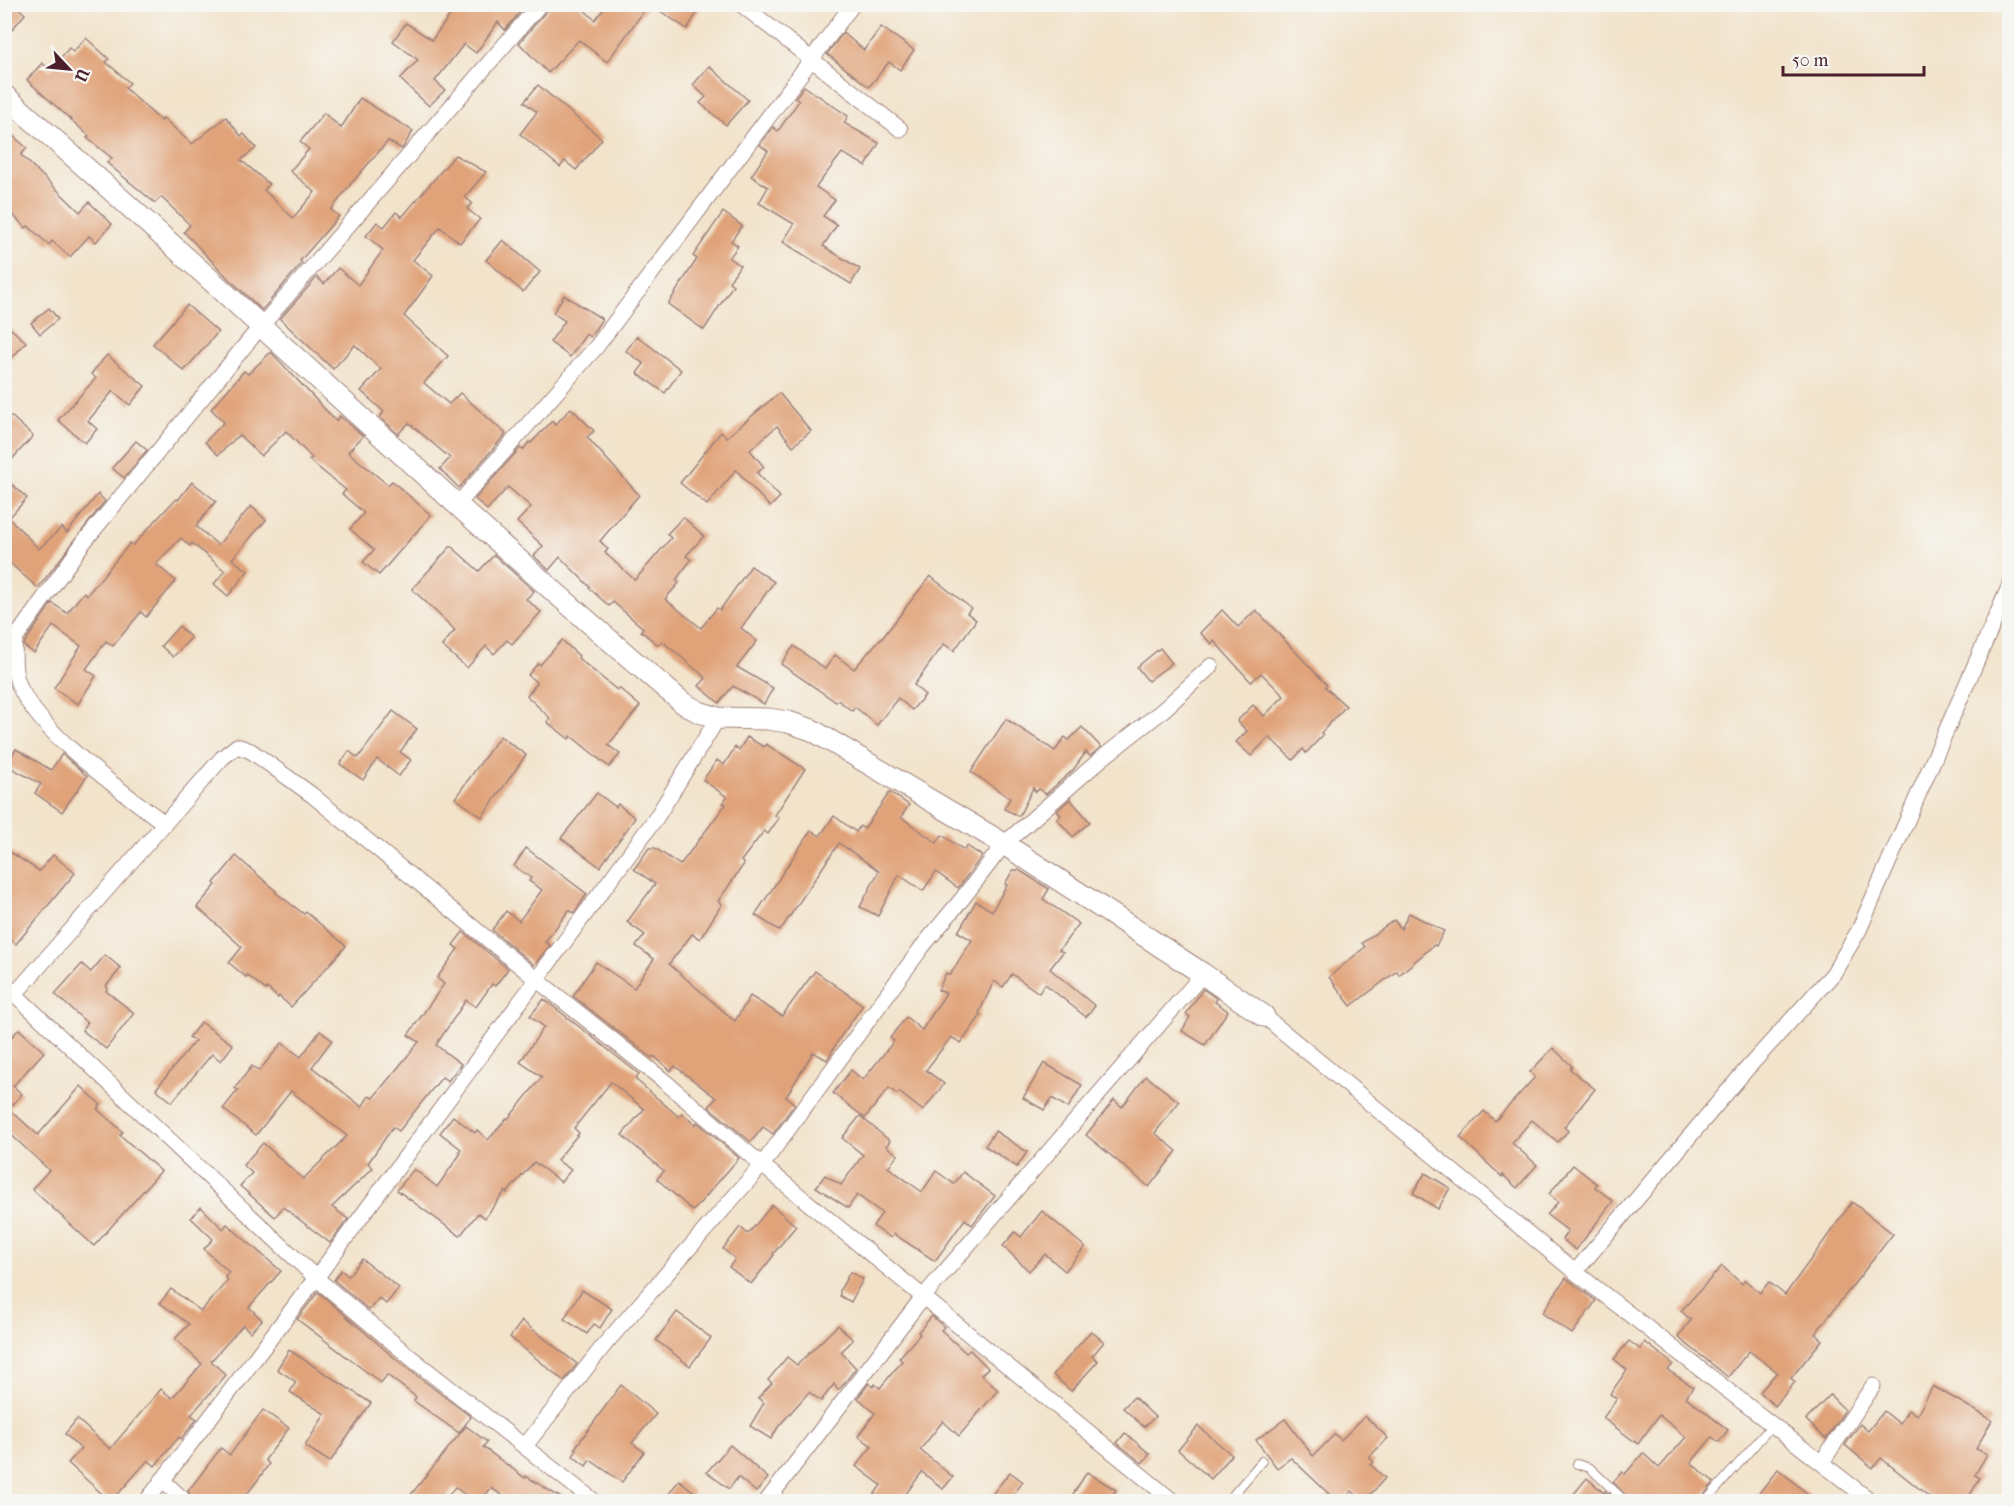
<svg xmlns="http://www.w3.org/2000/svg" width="2014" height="1506" font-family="'IM FELL French Canon',serif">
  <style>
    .building { fill: #e0a278 }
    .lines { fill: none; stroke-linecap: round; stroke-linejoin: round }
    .lane-casing { stroke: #9e817b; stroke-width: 10 }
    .street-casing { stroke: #9e817b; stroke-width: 17 }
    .secondary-casing { stroke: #9e817b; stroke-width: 23 }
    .lane { stroke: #fff; stroke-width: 8 }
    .street { stroke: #fff; stroke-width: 15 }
    .secondary { stroke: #fff; stroke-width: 21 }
  </style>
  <rect width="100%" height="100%" fill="#f6f6f2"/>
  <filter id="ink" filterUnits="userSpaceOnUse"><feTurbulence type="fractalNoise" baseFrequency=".0167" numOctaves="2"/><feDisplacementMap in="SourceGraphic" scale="12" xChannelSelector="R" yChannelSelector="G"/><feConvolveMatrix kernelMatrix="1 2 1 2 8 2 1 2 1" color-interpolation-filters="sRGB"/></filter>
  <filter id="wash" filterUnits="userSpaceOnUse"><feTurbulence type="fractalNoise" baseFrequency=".008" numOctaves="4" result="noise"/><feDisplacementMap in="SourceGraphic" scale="24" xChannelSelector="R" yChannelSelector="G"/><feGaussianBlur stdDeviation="1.35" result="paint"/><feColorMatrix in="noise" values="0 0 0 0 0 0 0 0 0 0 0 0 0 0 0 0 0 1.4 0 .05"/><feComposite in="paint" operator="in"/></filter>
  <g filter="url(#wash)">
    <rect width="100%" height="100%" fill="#f2e3cb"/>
    <g id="blocks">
      <g class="building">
        <path d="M4,4H14L25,14L4,39Z"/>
        <path d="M458,4H527L505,30L498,22L476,53L464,44L435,81L445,90L429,106L400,79L418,60L393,41L406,23L432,40Z"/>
        <path d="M550,4H578L595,20L607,4H649L607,62L579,40L548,73L519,43L547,10Z"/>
        <path d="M650,4H703L687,29Z"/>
        <path d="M881,27L914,50L900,70L889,62L869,87L827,54L843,33L864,50Z"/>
        <path d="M86,38L109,59L106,62L130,83L125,88L161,121L163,118L192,144L226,117L241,136L244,134L256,148L241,160L269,184L264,190L293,218L315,192L290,171L309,149L300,142L324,113L341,128L360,98L413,131L402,149L388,141L350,185L331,210L339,216L300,261L302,263L262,310L228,278L184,232L190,225L161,197L155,203L107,163L112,158L87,138L89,136L27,80L42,63L50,70L69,48L73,52Z"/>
        <path d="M709,66L748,100L726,125L700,103L706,97L693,85Z"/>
        <path d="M538,85L602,139L576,170L565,161L560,167L520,134L537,112L524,102Z"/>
        <path d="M804,86L848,116L844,123L879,143L866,166L842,153L816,187L835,200L823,216L837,225L823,246L860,269L851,284L783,242L794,224L759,203L768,187L751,176L768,151L760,145L773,127L778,131L799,101L795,98Z"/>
        <path d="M4,128L27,148L21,155L80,212L89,202L112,224L96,242L89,236L70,257L52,241L49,245L28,226L26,228L4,206Z"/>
        <path d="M455,155L486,172L465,197L472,203L467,209L480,219L460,243L440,227L413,260L433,276L404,316L448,356L424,383L449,404L460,393L506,434L459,488L440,469L450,458L409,423L398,434L380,417L384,412L361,391L381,369L355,345L333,369L280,319L317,277L324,284L338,268L358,285L383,250L366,236L377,222L384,227L396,212L402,217Z"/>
        <path d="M723,212L742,226L731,241L738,246L729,258L740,265L729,282L733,285L704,330L668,304L697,259L693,256Z"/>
        <path d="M503,240L540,272L523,292L486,260Z"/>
        <path d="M564,295L602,319L590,337L586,334L570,357L550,342L565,321L553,313Z"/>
        <path d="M187,305L218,332L184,371L153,344Z"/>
        <path d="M49,308L58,319L40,334L31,323Z"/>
        <path d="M4,323L26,342L4,367Z"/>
        <path d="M637,336L681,370L665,393L637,373L644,364L626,351Z"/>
        <path d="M271,352L336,421L340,416L363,436L348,452L388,485L392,481L431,515L379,575L363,562L374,550L350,529L364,513L342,494L346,490L309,460L312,458L286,431L261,456L239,435L218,455L205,442L224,422L211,409L244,371L248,374Z"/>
        <path d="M107,355L145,386L130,405L113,391L88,421L97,429L85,443L58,420L96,378L91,374Z"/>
        <path d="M779,393L811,431L793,446L777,426L750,450L764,467L757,473L780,497L770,507L736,470L707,505L680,483L721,432L727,437Z"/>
        <path d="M571,408L594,431L587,437L639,495L600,541L608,549L605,553L635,580L671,538L667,534L683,517L704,536L686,556L691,560L676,580L679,583L665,599L701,628L717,608L720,610L751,566L774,582L741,628L757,641L737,667L773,688L764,704L733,686L719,703L699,686L706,678L662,641L658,645L641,631L643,628L613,602L609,606L589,588L590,587L560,557L549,570L534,556L543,546L517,522L531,507L508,487L487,510L475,499L520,448L523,450L529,442L531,443L552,421L555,425Z"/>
        <path d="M11,416L33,436L4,468V424Z"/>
        <path d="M136,441L147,450L124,478L112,468Z"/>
        <path d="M4,477L27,498L9,518L39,549L62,527L67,533L98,494L105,501L38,588L4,558Z"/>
        <path d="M192,482L216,501L196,526L218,545L251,506L266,520L232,559L248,571L228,596L214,584L225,571L192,543L190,546L181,538L156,564L176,581L146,617L141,612L113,646L106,641L86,669L96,676L78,704L54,688L81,646L53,626L34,653L24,646L25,642L52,603L67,613L84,592L87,595L130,543L133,545L171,504L177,499L178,500Z"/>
        <path d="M451,546L479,571L494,555L534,591L526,599L541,612L512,644L507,640L494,654L486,646L467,668L442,646L455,630L412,589Z"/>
        <path d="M930,576L971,608L967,613L976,620L954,651L944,644L914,685L925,695L912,710L898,698L877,725L855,707L852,711L838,700L836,702L781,664L794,646L825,669L835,655L854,669L879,640L880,641Z"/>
        <path d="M1222,610L1238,627L1256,610L1327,685L1325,687L1346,706L1321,733L1323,735L1306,753L1303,749L1293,760L1269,737L1251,756L1236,742L1247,731L1237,721L1253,705L1264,716L1284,696L1261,673L1251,682L1214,641L1212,644L1200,633Z"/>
        <path d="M179,626L191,638L173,657L161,646Z"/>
        <path d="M562,640L579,656L578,658L617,690L619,688L640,706L608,745L620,754L609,767L571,736L569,739L547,722L550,718L527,696L537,683L528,675L538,663L540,665Z"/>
        <path d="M1160,648L1172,663L1148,681L1137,667Z"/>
        <path d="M393,711L417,729L400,752L411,760L399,776L377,759L363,780L340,764L349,751L358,758Z"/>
        <path d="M1006,719L1055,751L1065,737L1069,740L1082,727L1101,747L1090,756L1086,752L1073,770L1046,794L1039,789L1036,792L1033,788L1019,816L1004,809L1010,798L971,772Z"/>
        <path d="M500,736L526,755L482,817L455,798Z"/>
        <path d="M747,737L764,747L766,744L805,769L775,815L779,818L768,834L764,831L741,861L744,864L718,901L722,904L700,939L692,934L669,964L735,1021L750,996L782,1016L815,971L863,1005L841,1036L827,1060L813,1052L786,1097L795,1104L773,1134L763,1127L751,1142L709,1107L716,1098L675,1066L671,1071L654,1056L652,1058L573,996L596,962L634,988L654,959L636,946L645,935L627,922L655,884L634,869L649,848H655L680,865L726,804L723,803L727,797L703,780L717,760L724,765L735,747L739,750Z"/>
        <path d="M16,749L51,770L62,754L87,776L62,812L35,793L41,784L6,765Z"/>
        <path d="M890,792L909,805L901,817L937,843L942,835L964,850L967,846L982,856L958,888L936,872L923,891L899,875L878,916L860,907L879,871L839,843L780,931L755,915L811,830L820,836L834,816L856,832L860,826L864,829Z"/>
        <path d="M597,793L616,807L618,804L635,818L600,867L561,838Z"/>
        <path d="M1070,799L1090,822L1073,837L1057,819L1061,815L1057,811Z"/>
        <path d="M4,848L39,871L53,855L75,873L16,944L4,935Z"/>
        <path d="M526,848L587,894L574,913L569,910L545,942L550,945L534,965L492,930L506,911L519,921L542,890L529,881L531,878L514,866Z"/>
        <path d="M236,856L276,891L275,892L304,914L306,912L346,946L291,1007L279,996L278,998L267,988L266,990L247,975L246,977L229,963L242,947L197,907L216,885L214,883Z"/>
        <path d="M1013,870H1019L1049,889L1043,899L1079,924L1059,950L1063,952L1050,969L1095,1006L1086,1017L1045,984L1039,993L1012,974L1003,987L994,981L979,1013L981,1015L961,1043L951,1037L926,1070L944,1084L923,1111L899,1092L897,1094L889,1088L865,1118L833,1093L851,1070L863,1080L894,1041L890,1038L906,1017L922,1030L946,993L938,990L946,973L950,975L972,940L958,932L976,901L992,911L1007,885L1005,884Z"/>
        <path d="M1409,913L1444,931L1436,946L1434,945L1399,975L1397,971L1351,1006L1329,977L1365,947L1362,943L1394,920L1401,929Z"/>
        <path d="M463,932L508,969L495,986L492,984L476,1007L466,1000L436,1045L461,1064L448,1081L442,1077L399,1131L393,1127L368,1163L373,1168L332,1207L348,1219L330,1243L283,1207L275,1217L240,1186L252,1173L243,1165L263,1143L303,1179L347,1136L291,1091L256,1135L223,1109L238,1090L235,1088L252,1066L259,1071L282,1043L301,1057L320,1031L332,1040L312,1067L362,1107L369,1096L373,1098L419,1042L408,1035L444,984L437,978L458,949L453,945Z"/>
        <path d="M105,955L121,968L106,986L108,988L106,991L134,1013L106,1049L82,1030L87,1023L55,994L82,964L91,972Z"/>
        <path d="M1203,989L1217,999L1215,1002L1228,1011L1205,1045L1182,1031L1190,1017L1186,1014Z"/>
        <path d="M544,999L639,1074L635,1079L679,1117L682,1113L695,1125L697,1122L739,1158L693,1211L657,1179L664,1171L622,1135L644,1109L611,1082L574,1128L579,1133L557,1160L571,1170L561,1182L534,1162L507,1193L505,1191L485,1218L478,1213L460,1236L397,1190L414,1169L437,1187L461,1153L459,1151L461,1149L440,1133L453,1116L475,1133L477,1130L488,1140L507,1118L508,1119L542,1077L520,1062L544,1027L530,1016Z"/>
        <path d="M201,1022L233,1045L221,1061L212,1054L172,1102L156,1089L195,1041L189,1037Z"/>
        <path d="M19,1029L44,1052L13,1086L22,1094L9,1109L38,1135L81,1086L101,1105L97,1109L123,1132L120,1135L161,1171L94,1246L32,1189L49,1170L4,1128V1045Z"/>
        <path d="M1553,1048L1572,1066L1570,1069L1595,1089L1564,1127L1568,1131L1558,1142L1532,1120L1512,1143L1537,1165L1517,1188L1503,1175L1502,1177L1460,1137L1484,1111L1495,1121L1535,1077L1530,1072Z"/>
        <path d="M1044,1063L1082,1085L1068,1108L1052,1098L1044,1110L1023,1098Z"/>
        <path d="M1146,1076L1179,1102L1155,1133L1177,1151L1149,1187L1086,1135L1114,1100L1122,1107Z"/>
        <path d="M860,1116L890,1141L886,1146L898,1155L888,1167L922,1192L936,1171L954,1184L963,1172L995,1196L972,1225L965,1219L935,1261L894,1234L891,1238L873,1226L882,1213L857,1195L848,1208L816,1187L825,1175L841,1185L863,1155L842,1138Z"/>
        <path d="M995,1131L1027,1152L1017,1167L985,1146Z"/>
        <path d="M1573,1165L1597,1184L1595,1187L1613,1201L1576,1250L1562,1239L1568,1231L1547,1215L1558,1202L1549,1194Z"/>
        <path d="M1425,1173L1450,1188L1438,1209L1413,1193Z"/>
        <path d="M1852,1202L1893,1234L1815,1334L1822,1340L1791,1378L1795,1382L1775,1406L1760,1392L1777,1372L1749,1351L1728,1377L1678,1337L1691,1320L1681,1311L1722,1266L1742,1284L1745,1280L1760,1293L1769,1282L1785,1295Z"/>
        <path d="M772,1205L796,1226L773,1254L774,1255L751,1284L729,1267L735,1259L723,1249L740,1227L748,1234Z"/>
        <path d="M201,1207L223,1229L227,1224L281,1271L249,1307L262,1320L250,1332L243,1325L211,1361L226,1375L191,1415L197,1419L181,1439L179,1437L155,1466L148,1460L111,1502L68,1463L81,1449L65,1434L77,1419L110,1449L161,1389L172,1398L202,1364L175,1339L189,1324L160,1303L171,1289L201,1311L228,1280L225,1277L229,1272L204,1249L213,1239L191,1218Z"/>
        <path d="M1042,1211L1085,1247L1065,1271L1045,1254L1029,1271L1003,1246L1015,1232L1021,1237Z"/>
        <path d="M362,1259L399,1288L386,1304L379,1298L369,1310L334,1280L341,1270L348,1276Z"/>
        <path d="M850,1272L863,1279L851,1302L840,1296V1290Z"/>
        <path d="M1566,1278L1596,1301L1572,1334L1542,1313Z"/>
        <path d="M582,1290L612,1309L600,1328L594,1324L587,1334L564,1319Z"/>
        <path d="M318,1292L398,1361L471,1417L459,1433L414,1401L416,1397L387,1375L381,1383L297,1319Z"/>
        <path d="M677,1312L711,1338L690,1366L656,1340Z"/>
        <path d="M932,1316L944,1327L941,1330L966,1353L970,1350L988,1368L981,1375L998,1390L959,1436L943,1421L920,1450L953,1477L943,1489L922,1472L900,1502H869L881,1485L856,1466L872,1446L858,1436L875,1413L858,1398L869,1383L873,1387L875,1384L880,1388L902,1361L899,1358L920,1334L918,1332Z"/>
        <path d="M522,1321L577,1364L564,1381L510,1337Z"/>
        <path d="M838,1325L853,1340L841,1352L856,1368L842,1386L838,1390L834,1384L821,1401L809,1392L778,1427L771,1439L750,1426L764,1403L758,1398L772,1383L768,1380L787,1357L797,1365Z"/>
        <path d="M1091,1331L1104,1342L1092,1356L1098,1361L1071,1391L1053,1375Z"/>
        <path d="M1629,1341L1640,1349L1645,1342L1673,1364L1668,1370L1693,1387L1686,1397L1728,1430L1719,1442L1712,1437L1691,1463L1714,1482L1699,1502H1632L1613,1482L1622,1472L1625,1474L1643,1453L1659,1468L1686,1437L1659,1415L1638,1444L1603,1418L1617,1399L1610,1394L1627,1370L1614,1359Z"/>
        <path d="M289,1350L371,1403L330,1462L305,1446L325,1414L290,1392L296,1382L277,1369Z"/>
        <path d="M621,1385L656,1414L632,1443L644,1452L622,1482L590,1460L586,1466L573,1456L577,1450L575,1448Z"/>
        <path d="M1933,1386L1992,1420L1976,1449L1987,1454L1975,1475L1980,1478L1966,1502H1936L1881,1458L1873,1468L1845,1445L1860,1424L1868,1431L1884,1411L1900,1424L1908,1410L1917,1415Z"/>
        <path d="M1830,1395L1845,1410L1826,1439L1806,1420Z"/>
        <path d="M1134,1397L1155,1417L1144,1427L1123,1408Z"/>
        <path d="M263,1410L289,1428L265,1460L269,1464L257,1481L241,1502H195L188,1491L221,1448L230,1455Z"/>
        <path d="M1365,1416L1388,1438L1369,1457L1374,1462L1371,1465L1385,1478L1364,1502L1352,1491L1342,1502H1321L1329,1494L1291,1458L1277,1468L1256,1440L1285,1419L1313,1456L1335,1434L1341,1440Z"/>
        <path d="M466,1426L487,1442L483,1447L525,1478L526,1476L568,1502H513L491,1488L480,1502H474L455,1487L443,1502H405Z"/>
        <path d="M1198,1426L1232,1455L1211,1479L1178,1450Z"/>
        <path d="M1125,1433L1150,1454L1142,1463L1117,1443Z"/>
        <path d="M730,1445L768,1478L756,1492L738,1477L729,1489L707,1472Z"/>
        <path d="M1778,1469L1817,1502H1752Z"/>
        <path d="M1010,1472L1023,1482L1008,1502H986Z"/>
        <path d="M1087,1472L1116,1490L1108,1502H1068Z"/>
        <path d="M1587,1478L1604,1493L1605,1491L1617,1502H1581L1573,1495Z"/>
        <path d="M679,1480L694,1492L687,1502H663Z"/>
      </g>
    </g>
  </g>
  <g filter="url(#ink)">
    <use href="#blocks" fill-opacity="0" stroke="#9e817b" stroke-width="1.5"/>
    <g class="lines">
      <g class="lane-casing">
        <g id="lane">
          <path d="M1577,1464L1590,1468L1626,1502"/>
          <path d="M1227,1502L1262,1461"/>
          <path d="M1705,1502L1773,1424"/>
        </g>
      </g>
      <g class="street-casing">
        <g id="street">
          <path d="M741,4L900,129"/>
          <path d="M457,505L597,346L853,4"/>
          <path d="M164,823C123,792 27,725 16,676C13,664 14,652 15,639L83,543L261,326L540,4"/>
          <path d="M4,984L316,1278L410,1357L595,1502"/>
          <path d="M15,994L222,758L237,746L251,751L312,795L536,979L663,1080L762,1165L922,947L962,899L1004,844L1101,759L1162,711L1211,666"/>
          <path d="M1264,1016L1575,1272L1872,1502"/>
          <path d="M1575,1272L1745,1071L1833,974L1859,930L2010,585"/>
          <path d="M525,1446L605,1344L762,1165L1174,1502"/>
          <path d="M1822,1462L1873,1386"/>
          <path d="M162,1480L186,1502"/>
          <path d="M146,1502L316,1278L656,818L718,718"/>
          <path d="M766,1502L923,1297L1203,974"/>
        </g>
      </g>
      <g class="secondary-casing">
        <path id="secondary" d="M4,95C91,172 178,249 263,328C402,454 539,582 683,703L699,712L718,718L768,719L788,722L812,730L1004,844L1203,974L1264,1016"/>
      </g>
      <use href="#lane" class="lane"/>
      <use href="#street" class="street"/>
      <use href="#secondary" class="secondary"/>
    </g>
  </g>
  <rect width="2014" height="1506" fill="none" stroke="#f6f6f2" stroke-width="24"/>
  <g transform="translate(69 69) rotate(116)" stroke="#f6f6f2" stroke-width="4.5" paint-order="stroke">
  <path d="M0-4.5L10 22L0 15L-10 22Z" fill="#4a1f2b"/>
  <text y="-9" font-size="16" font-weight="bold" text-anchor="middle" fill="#4a1f2b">U</text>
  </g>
  <path d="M1783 66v9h141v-9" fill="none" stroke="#4a1f2b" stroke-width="3"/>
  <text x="1792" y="66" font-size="18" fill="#4a1f2b" stroke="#f6f6f2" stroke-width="4.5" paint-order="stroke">50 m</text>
</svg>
